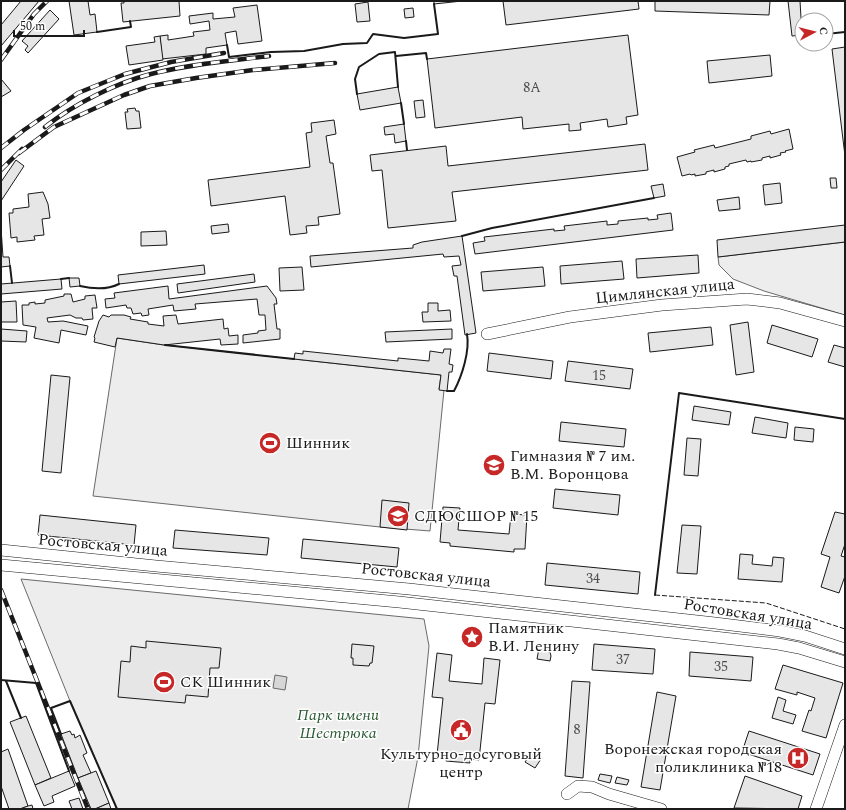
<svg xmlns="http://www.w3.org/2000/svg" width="846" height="810" font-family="Spectral,serif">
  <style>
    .built { fill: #ededed; stroke: #6a6a6a }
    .water { fill: #d7d7d7; stroke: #6a6a6a }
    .building { fill: #e6e6e6; stroke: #1a1a1a }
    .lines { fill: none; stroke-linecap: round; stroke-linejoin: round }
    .minor-casing { stroke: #1a1a1a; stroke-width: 12 }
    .minor { stroke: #fff; stroke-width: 11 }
    .rail-casing { stroke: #1a1a1a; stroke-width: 4.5 }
    .rail { stroke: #fff; stroke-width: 3; stroke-dasharray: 9; stroke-linecap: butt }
    .fence { stroke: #1a1a1a; stroke-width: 1; stroke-dasharray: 5 2; stroke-linecap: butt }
    .wall { stroke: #1a1a1a; stroke-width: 2 }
    .labels { text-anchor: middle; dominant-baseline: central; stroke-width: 3; stroke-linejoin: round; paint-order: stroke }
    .number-label { font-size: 14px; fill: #4d4d4d }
    .street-label { font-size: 16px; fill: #1a1a1a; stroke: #fff }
    .poi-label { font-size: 16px; fill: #1a1a1a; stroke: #fff; text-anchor: start }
    .park-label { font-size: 16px; font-style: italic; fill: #2b5a34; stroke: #fff }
  </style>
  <rect width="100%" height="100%" fill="#fff"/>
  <g class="built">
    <path d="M845,242V315L764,291L733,279L719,265L718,257Z"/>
    <path d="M117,338L164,345L441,375L439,389L444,390L430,531L380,527L93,496Z"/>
    <path d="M21,579L424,619L429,646L418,757L408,809H117L70,701Z"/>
  </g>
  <path class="water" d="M275,675L287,677L285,690L273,688Z"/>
  <g class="building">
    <path d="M21,1H39L1,46V25Z"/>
    <path d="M69,1H88L90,15L95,14L97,32L74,35Z"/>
    <path d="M124,1H179L180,16L123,22L121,3H124Z"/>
    <path d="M434,1H462L434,4Z"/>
    <path d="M503,1H638L639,9L506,25Z"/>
    <path d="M655,1H770L769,15L655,11Z"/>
    <path d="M788,1H800L802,35L792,36Z"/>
    <path d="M368,2L370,21L357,22L355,4Z"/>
    <path d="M257,5L262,41L238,44L236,31L225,33L227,45L206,48V54L162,59L160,36L168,35V40L194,36L193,32L210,30L209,21L190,24L189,16L213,13V19L235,17L233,8Z"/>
    <path d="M413,8L414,17L405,18L404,9Z"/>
    <path d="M50,10L59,19L28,53L25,50L28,46L22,41Z"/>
    <path d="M628,35L638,115L626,117L627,124L608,127L607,119L580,123L581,130L569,131V124L523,129L522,117L435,128L427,59Z"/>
    <path d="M160,36L163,60L129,65L126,46L155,42L154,37Z"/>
    <path d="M845,47V156L832,49Z"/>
    <path d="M770,55L772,76L709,83L707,61Z"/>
    <path d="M1,79L11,91L1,97Z"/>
    <path d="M398,87L401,103L360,110L357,94Z"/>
    <path d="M423,100L425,117L416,118L414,101Z"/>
    <path d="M135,108L136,111H139L141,128L127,129L125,112H128L127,109Z"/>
    <path d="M334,120L336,134L326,136L330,163H333L340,214L318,217L319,225L306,226L307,233L290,235L285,196L211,206L208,180L310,167L306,133L312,132L311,123Z"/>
    <path d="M404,124L406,141L395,143L394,134L385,135L384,127Z"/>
    <path d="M789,129L793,149L785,151L786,152L780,153L781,155L770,158V156L762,158V160L751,162V161L747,162L746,160L729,164V166L725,167V169L714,172V170L706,172V174L695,176V174L691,175L690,174L682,176L677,157L695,152L694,150L714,145L715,148L751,139V136L770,131L771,134Z"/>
    <path d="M645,144L648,170L452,192L456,221L388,228L382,170L372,171L370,155L446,146L448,166Z"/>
    <path d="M16,160L24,166L1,201V182Z"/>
    <path d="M830,178H836L837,188H831Z"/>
    <path d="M780,183L782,203L765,205L763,185Z"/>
    <path d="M663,184L665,196L654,198L651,186Z"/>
    <path d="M43,192L48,204L50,218L42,219L44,235L34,236L35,240L17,242V237L11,238L9,213H13V209L29,207L28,194Z"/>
    <path d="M739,197L740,209L719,211L717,200Z"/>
    <path d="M671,213L673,230L475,254L473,243L485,241L484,237L554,229V231L565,230L564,226L607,221V225L618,224V221L648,218V220L658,219L657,215Z"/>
    <path d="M228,224L229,232L212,234L211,226Z"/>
    <path d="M845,225V242L718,257L717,240Z"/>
    <path d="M1,228L3,257H9L10,266L1,267Z"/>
    <path d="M166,231L167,245L141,246V232Z"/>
    <path d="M462,236L476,333L465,335L457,276H454L452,266L461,265L459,256L444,257L443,254L311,267L310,256L413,248V245L422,242Z"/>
    <path d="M698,255L699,273L637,278L636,259Z"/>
    <path d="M622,261L624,279L561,284L560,266Z"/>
    <path d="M204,265L205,274L119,284L118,275Z"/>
    <path d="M302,267L304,290L280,291L279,268Z"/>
    <path d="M543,267L545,286L483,291L481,272Z"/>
    <path d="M254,274L255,282L178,293L177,284Z"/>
    <path d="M69,278H79L80,286L70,287Z"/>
    <path d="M61,279L62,289L1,294V284Z"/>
    <path d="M168,286L169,299L267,286L276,298L277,304H274L277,329H280V339L243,343V335L258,333V331L266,330L265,315H259L257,299L195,304L196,309L174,311L173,305L148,309L149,315L142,316L141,313L133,314L131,308H127L126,305L106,308L105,299L115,298L114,293Z"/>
    <path d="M64,294H71L73,302L85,299V296L95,295L97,308H92L93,319L83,320L82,318H76L70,315L47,318L48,322L63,321L88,326L86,335L61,330L59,343L34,338L36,327L23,325L22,305H29V303L35,302V304L45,303V300L64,296Z"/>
    <path d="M16,301L17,322H1V302Z"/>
    <path d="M428,303H438V311L450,310L451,321L423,322L422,312H428Z"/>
    <path d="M103,315L109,317L111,315H124L131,317L130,319L148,322V324L164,326L163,316L176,315L178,324L223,319L224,329L228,328L229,336L238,335V344L221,345L220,339L164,345L117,338L115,347L94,342L95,338L94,337L99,321Z"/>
    <path d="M748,322L754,372L736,375L730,325Z"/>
    <path d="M772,325L818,339L812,357L767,343Z"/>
    <path d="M711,327L713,345L650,352L648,333Z"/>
    <path d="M1,329L27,331L26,342L1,341Z"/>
    <path d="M452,329V339L386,342L385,332Z"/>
    <path d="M834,345L845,348V367L828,362Z"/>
    <path d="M444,349H451L449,364L453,365L452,372H449L447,391L439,390L441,375L294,359L295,353L303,354V351L398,361V358L429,361L430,351L443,353Z"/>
    <path d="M489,353L553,361L551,379L487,371Z"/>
    <path d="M568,361L633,369L630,389L565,381Z"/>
    <path d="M51,375L70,377L61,473L42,471Z"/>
    <path d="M694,406L731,412L729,425L692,420Z"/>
    <path d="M755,417L788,423L786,438L752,433Z"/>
    <path d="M561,422L626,429L624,447L559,441Z"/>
    <path d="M795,427L814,429L813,442L794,440Z"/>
    <path d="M687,438L701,439L698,476L684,475Z"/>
    <path d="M555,489L620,495L618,515L553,508Z"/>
    <path d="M382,500L409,503L407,530L380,527Z"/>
    <path d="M443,507L460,508L458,530L509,534L511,514L527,515L525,549H514V552L450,546V543L440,542Z"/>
    <path d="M835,512L845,514V544L841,556L845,557V576L839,593L821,587L830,557L821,554Z"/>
    <path d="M40,515L136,525L134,545L38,535Z"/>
    <path d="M682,525L701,526L697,574L677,573Z"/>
    <path d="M175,530L269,538L267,555L173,548Z"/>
    <path d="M303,539L399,548L397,567L301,558Z"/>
    <path d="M740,554L753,555L752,564L772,566L773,557L784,558L782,582L738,579Z"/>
    <path d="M547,563L640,572L638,594L545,585Z"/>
    <path d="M146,641L221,648L219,668H210L208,697L186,695L185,703L118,697L121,661L130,662L131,646L146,648Z"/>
    <path d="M352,644L374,646L372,663H370L369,666L353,665V658H351Z"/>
    <path d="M594,644L655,649L653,674L592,670Z"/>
    <path d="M539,648L546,649L545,651L550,652L551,656L550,661L537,659Z"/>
    <path d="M690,652L753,657L751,681L689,676Z"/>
    <path d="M437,653L452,655L449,681L482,684L484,658L500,660L495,704L485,703L479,760L470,759V763L446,761V756L437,755L443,698L432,697Z"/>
    <path d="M783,665L843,683L826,738L802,731L809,710L811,711L815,698L797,692V695L775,689Z"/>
    <path d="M572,681L590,682L583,778L565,776Z"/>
    <path d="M657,692L676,696L660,790L641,787Z"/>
    <path d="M778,697L786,700L783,711L796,715L793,724L772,718Z"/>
    <path d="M26,716L51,778L35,785L10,722Z"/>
    <path d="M70,731L72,735L74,734L75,738L80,735L87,753L83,755L91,773L78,778L61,734Z"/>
    <path d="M749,731L820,754L813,775L742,752Z"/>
    <path d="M8,749L28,806L20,809H9L1,786V752Z"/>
    <path d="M532,752L541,759L535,768L525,762Z"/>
    <path d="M69,771L75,786L52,796L54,802L44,806L35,785Z"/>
    <path d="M96,771L109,803L95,809H91L78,778Z"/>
    <path d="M600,774L612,776L610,783L598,780Z"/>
    <path d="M745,776L802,796L798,809L734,808Z"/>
    <path d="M617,777L629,780L627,785L615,783Z"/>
    <path d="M79,798L83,809H72L69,801Z"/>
    <path d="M109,803L111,809H95Z"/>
    <path d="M32,805L33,809H20L28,806Z"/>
  </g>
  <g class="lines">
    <g class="minor-casing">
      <g id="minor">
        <path d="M487,334L570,317L662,305L747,299L780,303L845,321"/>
        <path d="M1,550L156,566L409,589L715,623L780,631L805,636L845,649"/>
        <path d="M1,565L399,602L778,644L799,648L845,662"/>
        <path d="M567,794L578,786L592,787L609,794L661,809"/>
        <path d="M816,809L845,725"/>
      </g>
    </g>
    <use href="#minor" class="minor"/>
    <g class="rail-casing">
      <g id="rail">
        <path d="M1,60L34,14L47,1"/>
        <path d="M45,127C74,104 116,83 151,74C190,64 230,61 269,56"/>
        <path d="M1,148L24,130L78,93L125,74L171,62L224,53"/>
        <path d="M19,153L54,127L124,95L150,86L196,78L253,70L335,63"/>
        <path d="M1,170L22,149"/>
        <path d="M1,590L88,809"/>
      </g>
    </g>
    <use href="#rail" class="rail"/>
    <path class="fence" d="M655,595L766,603L845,629"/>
    <g class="wall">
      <path d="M97,32L131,27L130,21"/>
      <path d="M826,34L845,32"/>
      <path d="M227,45L229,57L271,52L304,51L343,44L367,43L373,34L404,38L438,34L434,4"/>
      <path d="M396,56L426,53L427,59"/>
      <path d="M357,94L355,79L359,67L379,54L395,52L398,87"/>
      <path d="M401,103L404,124"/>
      <path d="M406,141L407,150"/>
      <path d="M462,236L492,228L654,198"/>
      <path d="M10,266L12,283"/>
      <path d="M61,279L69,278"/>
      <path d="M80,286C93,289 107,290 119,284"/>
      <path d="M165,345L294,359"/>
      <path d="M447,391H454C462,376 470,351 467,334"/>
      <path d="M655,595L679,393L845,419"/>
      <path d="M1,680L36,683L69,771"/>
      <path d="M6,681L21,718"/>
      <path d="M61,734L51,708L70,701L117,809"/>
    </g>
  </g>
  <defs>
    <g id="stadium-disc" transform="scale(1.15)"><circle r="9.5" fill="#c62828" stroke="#fff"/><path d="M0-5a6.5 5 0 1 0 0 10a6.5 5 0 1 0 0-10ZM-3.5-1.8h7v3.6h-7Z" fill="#fff"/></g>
    <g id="school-disc" transform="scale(1.15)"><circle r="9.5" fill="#c62828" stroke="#fff"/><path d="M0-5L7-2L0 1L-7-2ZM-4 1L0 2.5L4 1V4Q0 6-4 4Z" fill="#fff"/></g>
    <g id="sight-disc" transform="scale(1.15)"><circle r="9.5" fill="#c62828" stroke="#fff"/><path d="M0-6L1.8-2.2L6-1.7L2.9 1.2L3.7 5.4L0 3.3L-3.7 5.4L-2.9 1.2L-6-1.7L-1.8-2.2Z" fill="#fff"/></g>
    <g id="civic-disc" transform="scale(1.15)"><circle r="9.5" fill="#c62828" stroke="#fff"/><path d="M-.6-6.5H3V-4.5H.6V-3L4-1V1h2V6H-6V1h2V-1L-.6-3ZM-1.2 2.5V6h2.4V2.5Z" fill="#fff"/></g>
    <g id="hospital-disc" transform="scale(1.15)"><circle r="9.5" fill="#c62828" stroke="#fff"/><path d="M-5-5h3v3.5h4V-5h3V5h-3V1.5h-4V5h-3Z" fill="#fff"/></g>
  </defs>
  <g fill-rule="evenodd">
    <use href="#stadium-disc" x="270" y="443"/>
    <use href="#school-disc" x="494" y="465"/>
    <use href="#school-disc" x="398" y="516"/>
    <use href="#sight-disc" x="472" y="637"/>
    <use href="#stadium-disc" x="164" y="682"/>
    <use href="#civic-disc" x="461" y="730"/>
    <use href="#hospital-disc" x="798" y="758"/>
  </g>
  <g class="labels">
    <g class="number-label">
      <text x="532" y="87">8А</text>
      <text x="599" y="375">15</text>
      <text x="593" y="578">34</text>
      <text x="623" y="659">37</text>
      <text x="721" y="666">35</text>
      <text x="577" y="729">8</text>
    </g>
    <g class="street-label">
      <text transform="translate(665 291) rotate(-6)">Цимлянская улица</text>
      <text transform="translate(103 545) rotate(5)">Ростовская улица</text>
      <text transform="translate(426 575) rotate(6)">Ростовская улица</text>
      <text transform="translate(748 614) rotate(9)">Ростовская улица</text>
    </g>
    <g class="poi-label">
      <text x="286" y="443">Шинник</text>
      <text x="510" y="456">Гимназия № 7 им.<tspan x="510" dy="18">В.М. Воронцова</tspan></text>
      <text x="414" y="516">СДЮСШОР № 15</text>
      <text x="488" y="628">Памятник<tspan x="488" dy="18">В.И. Ленину</tspan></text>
      <text x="180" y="682">СК Шинник</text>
      <text x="782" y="749" text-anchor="end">Воронежская городская<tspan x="782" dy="18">поликлиника №18</tspan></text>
      <text x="461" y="754" text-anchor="middle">Культурно-досуговый<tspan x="461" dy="18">центр</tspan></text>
    </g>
    <g class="park-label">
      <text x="338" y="715">Парк имени<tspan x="338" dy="18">Шестрюка</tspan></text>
    </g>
  </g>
  <rect width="846" height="810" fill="none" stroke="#1a1a1a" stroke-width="4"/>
  <g transform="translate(814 32) rotate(83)"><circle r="19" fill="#ffffff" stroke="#a3a3a3"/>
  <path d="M0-3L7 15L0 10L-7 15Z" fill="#c62828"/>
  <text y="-6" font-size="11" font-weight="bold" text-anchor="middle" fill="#1a1a1a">С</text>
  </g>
  <path d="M14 30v6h70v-6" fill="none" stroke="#1a1a1a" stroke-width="2"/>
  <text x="20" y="30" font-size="12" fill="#1a1a1a" stroke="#ffffff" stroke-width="3" paint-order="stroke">50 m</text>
</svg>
